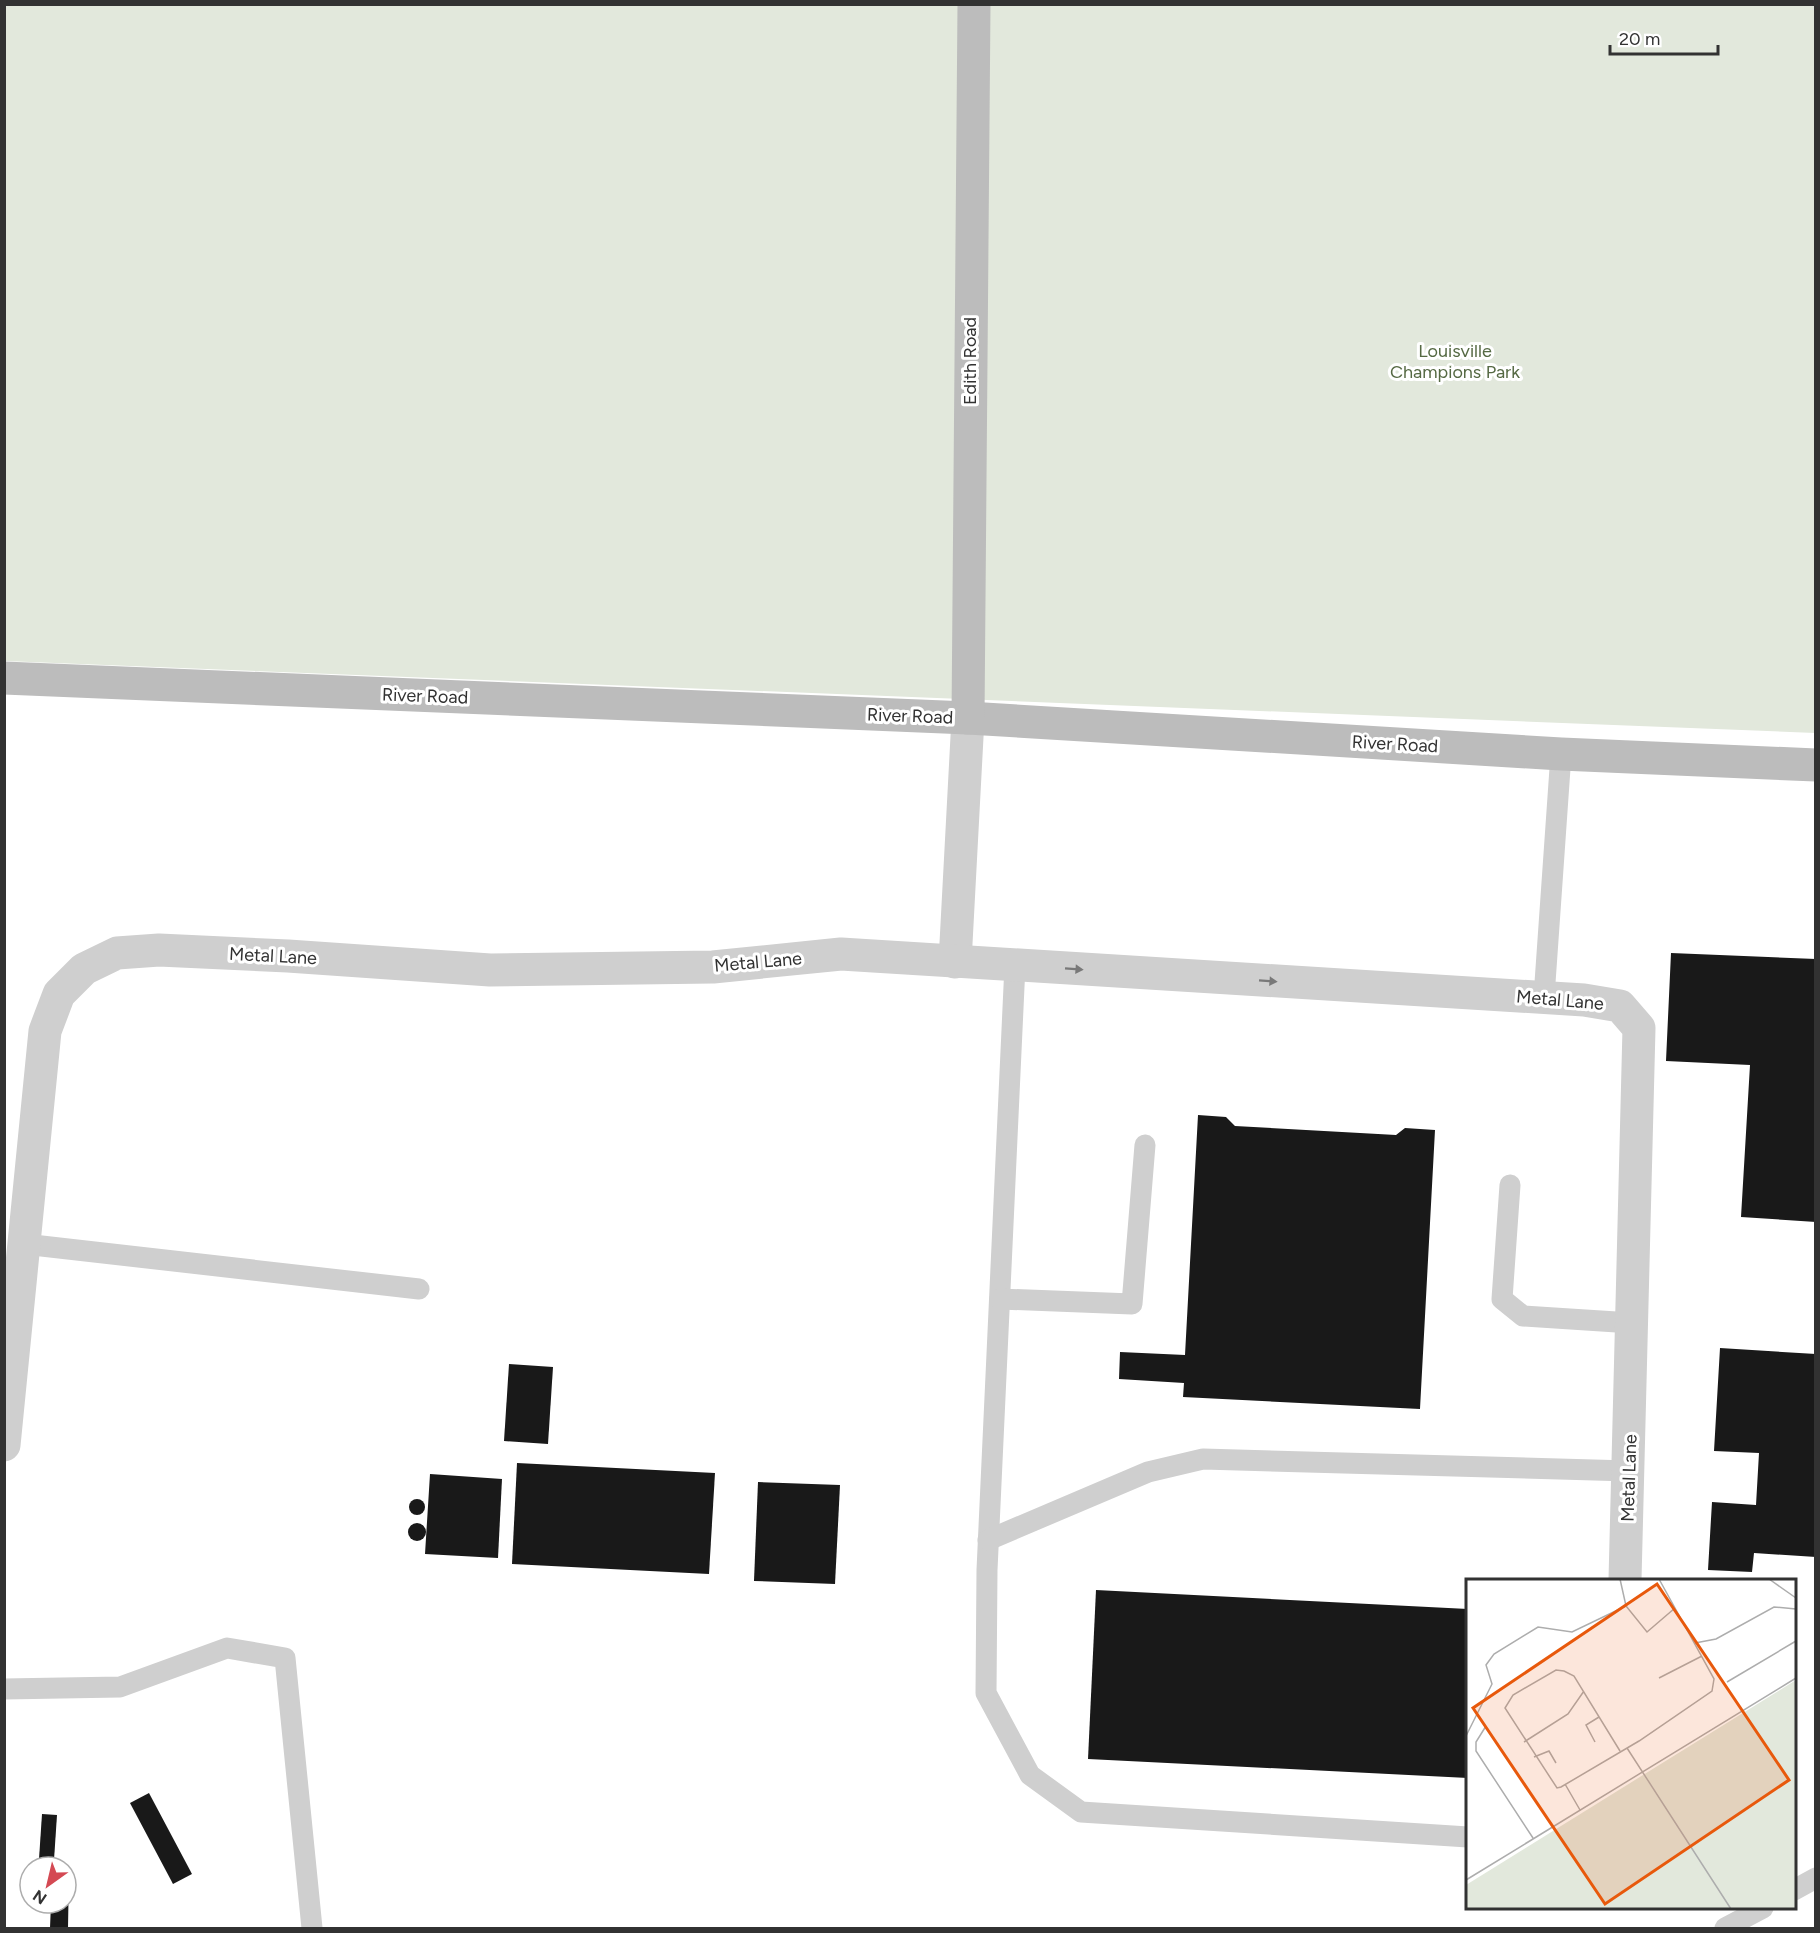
<svg xmlns="http://www.w3.org/2000/svg" width="1820" height="1933" font-family="Figtree,sans-serif">
  <style>
    .green { fill: #e2e8dc }
    .building { fill: #191919 }
    .lines { fill: none; stroke-linecap: round; stroke-linejoin: round }
    .lane { stroke: #cfcfcf; stroke-width: 21 }
    .street { stroke: #cfcfcf; stroke-width: 33 }
    .secondary { stroke: #bcbcbc; stroke-width: 33 }
    .oneway { fill: #797979 }
    .labels { text-anchor: middle; dominant-baseline: central; stroke-width: 6; stroke-linejoin: round; paint-order: stroke }
    .park-label { font-size: 18px; fill: #556943; stroke: #fff }
    .street-label { font-size: 18px; fill: #323232; stroke: #fff }
    .inset-road { fill: none; stroke: #adadad; stroke-width: 1.5 }
    .view { fill: #e8590c; fill-opacity: 0.15; stroke: #e8590c; stroke-width: 3 }
    .inset-edge { fill: none; stroke: #323232; stroke-width: 3 }
  </style>
  <rect width="100%" height="100%" fill="#fff"/>
  <path class="green" d="M5,5H1815V733L5,661Z"/>
  <g class="building">
    <path d="M1671,953L1816,959V1222L1741,1217L1750,1065L1666,1061Z"/>
    <path d="M1198,1115L1226,1117L1235,1126L1396,1135L1405,1128L1435,1130L1420,1409L1183,1397L1184,1383L1119,1379L1120,1352L1185,1355Z"/>
    <path d="M1720,1348L1816,1354V1557L1754,1553L1752,1572L1708,1570L1712,1502L1756,1505L1759,1453L1714,1451Z"/>
    <path d="M509,1364L553,1367L548,1444L504,1441Z"/>
    <path d="M517,1463L715,1473L709,1574L512,1564Z"/>
    <path d="M430,1474L502,1479L498,1558L425,1554Z"/>
    <path d="M758,1482L840,1485L835,1584L754,1581Z"/>
    <circle cx="417" cy="1507" r="8"/>
    <circle cx="417" cy="1532" r="9"/>
    <path d="M1096,1590L1468,1609V1778L1088,1759Z"/>
    <path d="M149,1793L192,1874L173,1884L130,1803Z"/>
    <path d="M42,1814L57,1815L54,1860L39,1859Z"/>
    <path d="M66,1870H69L68,1928H50L51,1903H66Z"/>
  </g>
  <g class="lines">
    <g class="lane">
      <path d="M1015,965L987,1570L986,1693L1030,1775L1081,1812L1468,1837"/>
      <path d="M1544,997L1561,754"/>
      <path d="M1510,1185L1502,1299L1523,1316L1632,1323"/>
      <path d="M24,1244L419,1289"/>
      <path d="M1000,1299L1132,1304L1145,1145"/>
      <path d="M988,1540L1148,1472L1203,1459L1629,1471"/>
      <path d="M4,1689L120,1687L227,1648L285,1658L312,1928"/>
      <path d="M1794,1890L1816,1878"/>
      <path d="M1725,1928L1763,1908"/>
    </g>
    <g class="street">
      <path d="M955,962L968,718"/>
      <path d="M4,1445L45,1031L59,994L84,969L117,953L159,950L288,956L490,970L713,967L841,954L1584,1000L1620,1006L1639,1028L1625,1580"/>
    </g>
    <g class="secondary">
      <path d="M4,678L968,718L1561,754L1816,765"/>
      <path d="M968,718L974,4"/>
    </g>
  </g>
  <defs><path id="oneway-solid" d="M-6-.8H1V-3.2L6.5 0L1 3.2V.8H-6Z" transform="scale(1.5)"/></defs>
  <g class="oneway">
    <use href="#oneway-solid" transform="translate(1074 969) rotate(4)"/>
    <use href="#oneway-solid" transform="translate(1268 981) rotate(4)"/>
  </g>
  <g class="labels">
    <g class="park-label">
      <text x="1455" y="351">Louisville<tspan x="1455" dy="21">Champions Park</tspan></text>
    </g>
    <g class="street-label">
      <text transform="translate(970 361) rotate(-90)">Edith Road</text>
      <text transform="translate(425 696) rotate(2)">River Road</text>
      <text transform="translate(910 716) rotate(2)">River Road</text>
      <text transform="translate(1395 744) rotate(3)">River Road</text>
      <text transform="translate(273 956) rotate(3)">Metal Lane</text>
      <text transform="translate(758 962) rotate(-5)">Metal Lane</text>
      <text transform="translate(1560 1000) rotate(5)">Metal Lane</text>
      <text transform="translate(1629 1478) rotate(-88)">Metal Lane</text>
    </g>
  </g>
  <g transform="translate(1466 1579)">
    <rect width="330" height="330" fill="#fff"/>
    <path d="M330,101V330H0V306Z" fill="#e2e8dc"/>
    <path class="inset-road" d="M154,0L160,27L181,53L209,29M303,0L330,19M229,64L250,60L308,28L330,30M193,99L236,77M261,103L330,62M20,147L10,163V172L67,259M0,157L26,105L20,86L28,75L72,48L106,53L160,27M58,163L102,135L118,112M129,163L120,146L133,138M161,169L265,330M154,172L108,97L98,92L90,91L47,116L39,129L91,209L95,208L173,162L246,112L248,100L193,0M68,178L83,172L90,184M99,205L114,231M0,301L330,99"/>
    <path class="view" d="M191,5L323,201L139,325L7,129Z"/>
    <rect width="330" height="330" class="inset-edge"/>
  </g>
  <rect width="1820" height="1933" fill="none" stroke="#323232" stroke-width="12"/>
  <g transform="translate(48 1885) rotate(214)"><circle r="28" fill="#ffffff" stroke="#adadad" stroke-width="1.5"/>
  <path d="M0-4.5L10 22L0 15L-10 22Z" fill="#d44953"/>
  <text y="-9" font-size="16" font-weight="bold" text-anchor="middle" fill="#323232">N</text>
  </g>
  <path d="M1610 45v9h108v-9" fill="none" stroke="#323232" stroke-width="3"/>
  <text x="1619" y="45" font-size="18" fill="#323232" stroke="#ffffff" stroke-width="4.5" paint-order="stroke">20 m</text>
</svg>
